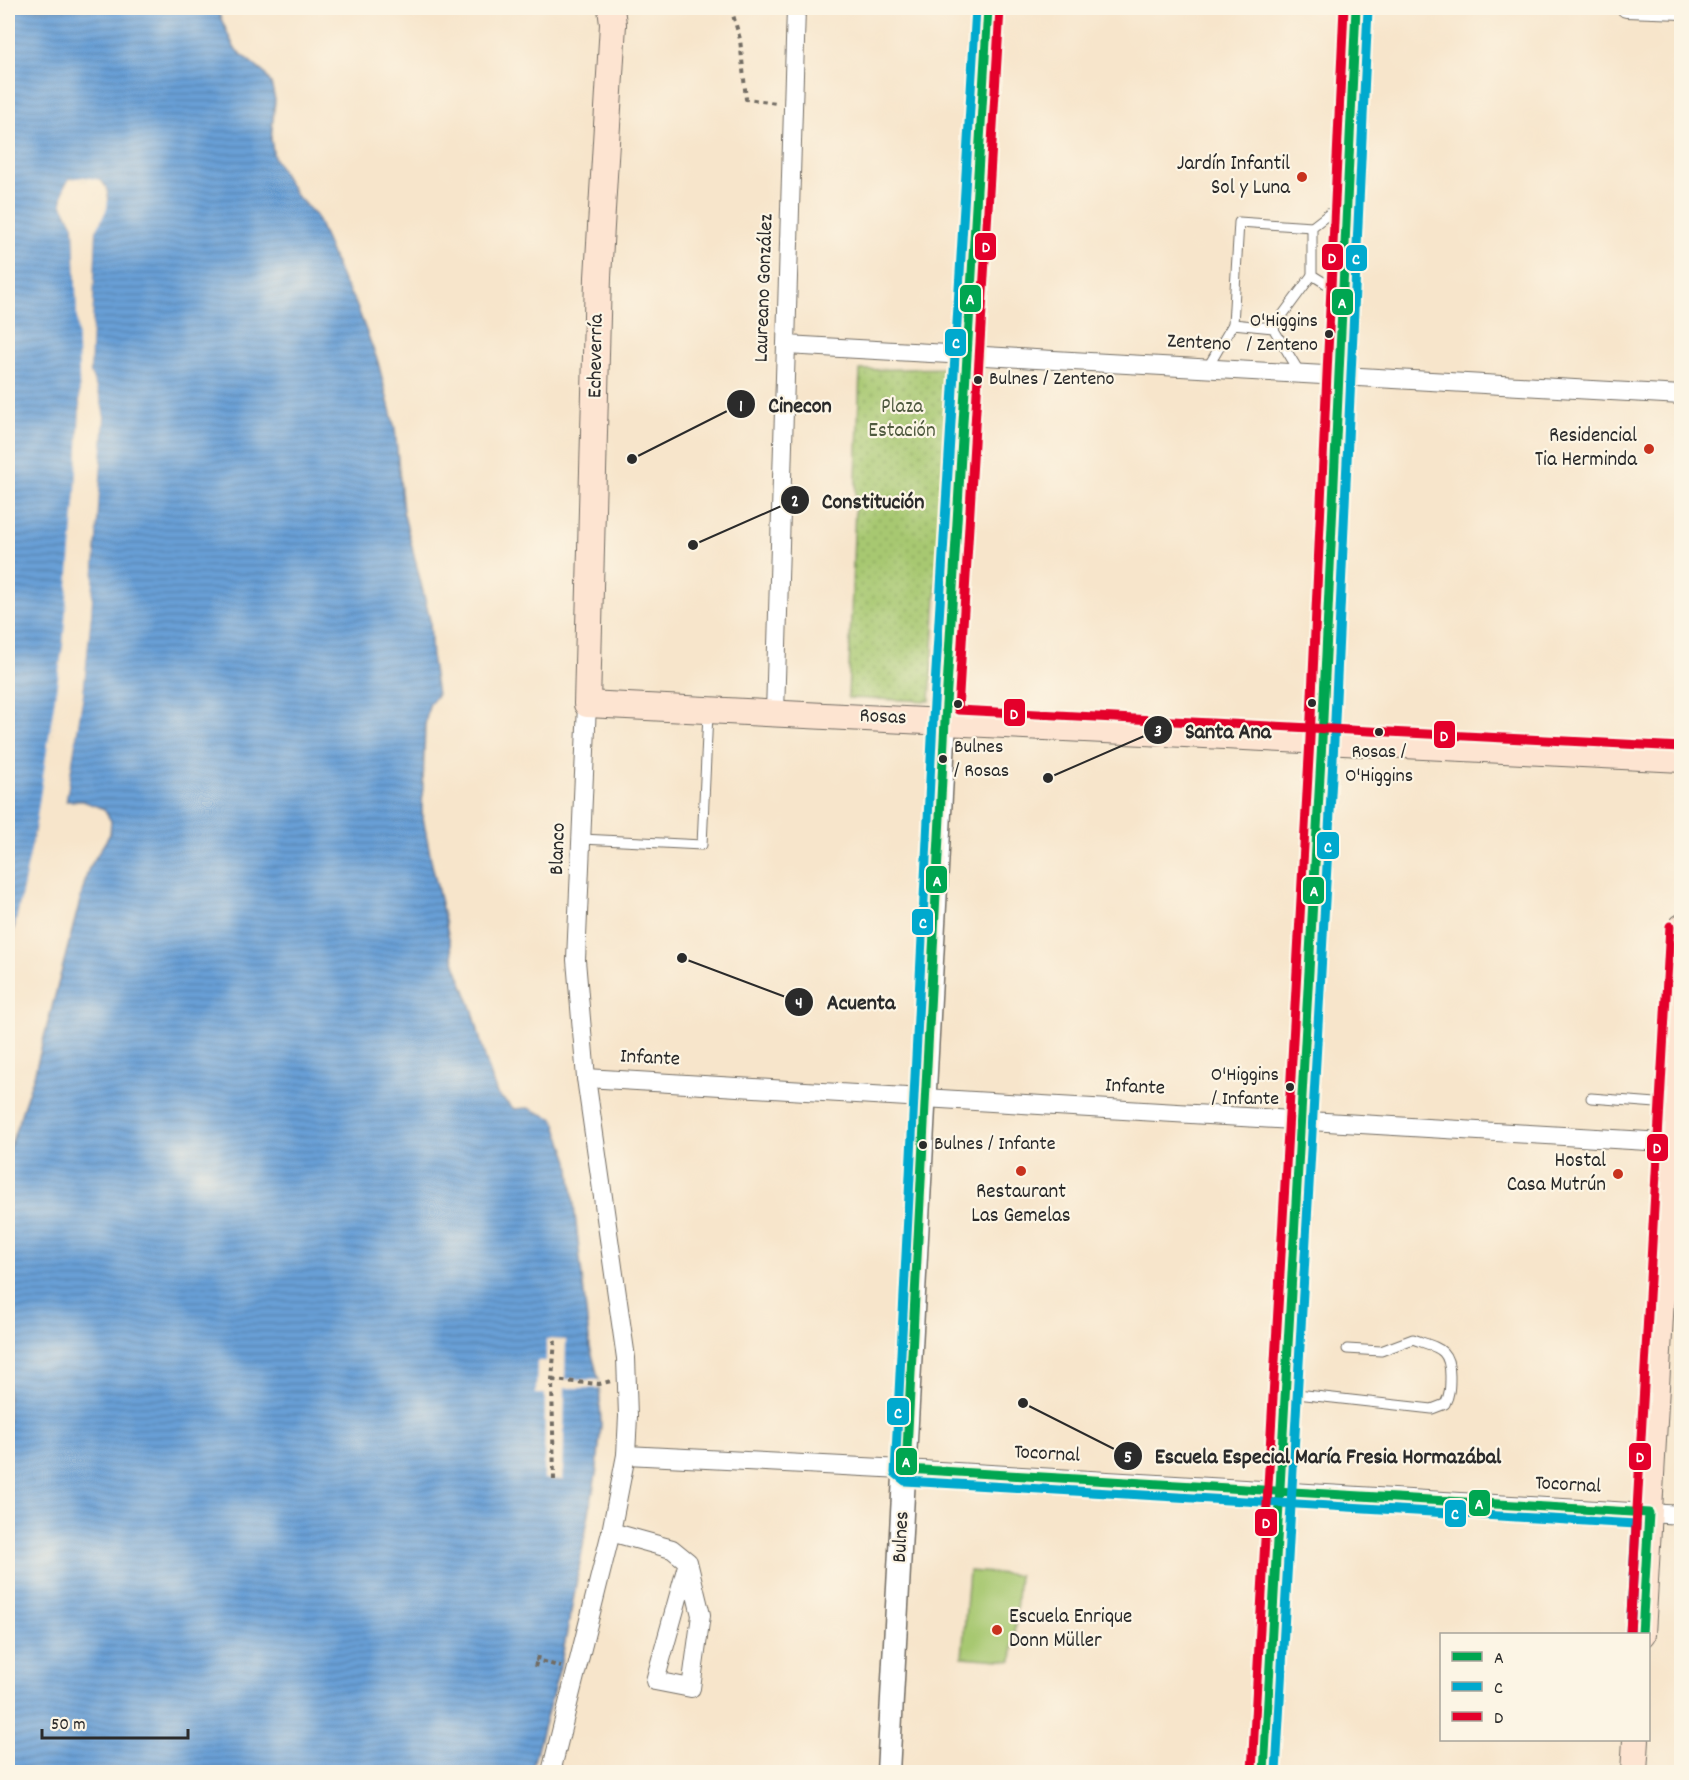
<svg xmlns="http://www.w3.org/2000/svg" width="1689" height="1780" font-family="Dekko,sans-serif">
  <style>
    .park { fill: url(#park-dots); stroke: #697a4e; stroke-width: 1.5 }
    .pitch { fill: #a7c871; stroke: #697a4e; stroke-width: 1.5 }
    .water { fill: url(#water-rules); stroke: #4a6580; stroke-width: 1.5 }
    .pier { fill: #f7e5cb }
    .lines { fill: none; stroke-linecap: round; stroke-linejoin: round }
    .service-casing { stroke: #726c63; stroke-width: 11 }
    .minor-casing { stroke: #726c63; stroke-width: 20 }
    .tertiary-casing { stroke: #726c63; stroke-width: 25 }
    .secondary-casing { stroke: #726c63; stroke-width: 28 }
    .path { stroke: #726c63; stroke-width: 4; stroke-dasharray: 4.5 4.5; stroke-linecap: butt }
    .service { stroke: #fff; stroke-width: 9 }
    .minor { stroke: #fff; stroke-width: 18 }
    .tertiary { stroke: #fff; stroke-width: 22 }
    .secondary { stroke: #fde4d1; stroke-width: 26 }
    .bus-1-casing { stroke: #fcf5e5; stroke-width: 14 }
    .bus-2-casing { stroke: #fcf5e5; stroke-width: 14 }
    .bus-3-casing { stroke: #fcf5e5; stroke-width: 14 }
    .bus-1 { stroke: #00a651; stroke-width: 9 }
    .bus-2 { stroke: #00a9ce; stroke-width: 9 }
    .bus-3 { stroke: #e4002b; stroke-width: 9 }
    .poi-dot { fill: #c8321e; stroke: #fcf5e5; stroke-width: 2 }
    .bus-dot { fill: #2b2b2b; stroke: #fcf5e5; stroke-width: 2 }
    .labels { text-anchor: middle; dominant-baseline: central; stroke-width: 4.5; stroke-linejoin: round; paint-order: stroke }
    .bus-label { font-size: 20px; fill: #2b2b2b; stroke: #fcf5e5; text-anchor: start }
    .poi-label { font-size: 21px; fill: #2b2b2b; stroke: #fcf5e5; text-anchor: end }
    .street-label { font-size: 21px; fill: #2b2b2b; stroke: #fcf5e5 }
    .park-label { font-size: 21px; fill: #505a40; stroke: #fcf5e5 }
    .leader { fill: none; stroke: #2b2b2b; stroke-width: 2 }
    .callout-dot { fill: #2b2b2b; stroke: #fcf5e5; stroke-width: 2 }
    .mark-label { font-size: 18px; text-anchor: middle; font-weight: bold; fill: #fff }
    .callout-label { font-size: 22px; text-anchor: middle; font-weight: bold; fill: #2b2b2b; stroke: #fcf5e5; stroke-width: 4.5; stroke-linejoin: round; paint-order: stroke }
    .line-badge { stroke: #fcf5e5; stroke-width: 2 }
    .badge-label { font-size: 16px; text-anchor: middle; font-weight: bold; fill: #fff }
  </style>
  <defs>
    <pattern id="park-dots" width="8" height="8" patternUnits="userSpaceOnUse" patternTransform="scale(1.5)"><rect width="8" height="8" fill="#a7c871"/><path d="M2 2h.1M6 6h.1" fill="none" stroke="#88a35d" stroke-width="1.8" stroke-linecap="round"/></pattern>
    <pattern id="water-rules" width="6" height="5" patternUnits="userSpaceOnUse" patternTransform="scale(1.5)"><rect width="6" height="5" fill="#689fd6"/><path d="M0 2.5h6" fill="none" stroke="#5682ae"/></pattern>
  </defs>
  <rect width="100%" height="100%" fill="#fcf5e5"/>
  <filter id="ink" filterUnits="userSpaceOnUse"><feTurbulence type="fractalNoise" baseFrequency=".0167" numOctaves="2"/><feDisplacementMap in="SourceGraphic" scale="12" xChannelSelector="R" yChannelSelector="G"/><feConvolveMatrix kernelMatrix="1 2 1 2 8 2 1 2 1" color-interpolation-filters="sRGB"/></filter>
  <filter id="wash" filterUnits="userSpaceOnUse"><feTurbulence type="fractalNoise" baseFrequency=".008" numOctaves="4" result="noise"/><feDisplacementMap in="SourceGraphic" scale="24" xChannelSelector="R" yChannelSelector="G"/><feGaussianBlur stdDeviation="1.35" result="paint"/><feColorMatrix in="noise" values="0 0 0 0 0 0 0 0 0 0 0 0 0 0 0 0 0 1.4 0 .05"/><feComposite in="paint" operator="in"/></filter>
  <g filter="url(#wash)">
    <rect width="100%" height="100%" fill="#f7e5cb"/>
    <path class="park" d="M949,368L930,701L848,698L860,370Z"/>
    <path class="pitch" d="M969,1571L1019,1575L1012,1661L962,1657Z"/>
    <path class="water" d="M8,8H216L235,49L264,73L271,83L275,100L271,139L274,157L295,194L316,216L343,281L356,304L378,362L395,429L403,511L430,620L432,662L437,695L429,705L425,725L422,812L431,860L455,964L473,1011L485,1058L497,1094L514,1109L528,1108L554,1119L569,1161L590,1347L599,1380L601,1425L597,1469L571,1612L560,1667L531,1772H8V1153L35,1072L88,870L110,834L111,821L104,809L83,801H66L83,694L91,614L104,417L100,398L90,373L96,230L108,199L106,187L100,180L70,179L65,186L62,203L74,226C76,286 81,347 80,408C76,589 51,781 8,957Z"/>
    <g class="pier">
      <path d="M84,177L100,180L106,188L108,199L107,208L96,231L90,373L100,398L104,417L91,614L83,694L65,804L63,800L80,694L88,614L101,418L87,373L93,230L95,221L104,207L105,199L103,189L99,183L84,180L72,181L68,187L65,203L77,225L83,406L79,492L66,646L38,830L14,941L8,960L35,830L63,645L76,491L80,406L74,226L62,203L65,186L70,179Z"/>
      <path d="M546,1339L566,1340L565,1379L599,1380V1388H565L563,1480L544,1479L545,1394H536L537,1361H546Z"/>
    </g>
  </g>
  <g filter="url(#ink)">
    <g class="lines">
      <g class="service-casing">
        <g id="service">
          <path d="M1341,293L1312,275V227L1343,203"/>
          <path d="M1233,324L1239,222L1312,227"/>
          <path d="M1273,328L1312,275"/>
          <path d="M1208,367L1233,324L1273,328L1300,373"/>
          <path d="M582,839L702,845L708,713"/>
          <path d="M1591,1098L1669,1104"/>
          <path d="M1288,1393L1432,1409L1445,1404C1450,1394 1450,1387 1450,1376C1450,1347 1437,1348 1413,1339L1381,1351L1347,1349"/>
        </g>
      </g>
      <g class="minor-casing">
        <g id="minor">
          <path d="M1626,8L1682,10"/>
          <path d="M786,345L1682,395"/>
          <path d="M775,713L796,8"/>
          <path d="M586,1078L1681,1143"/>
          <path d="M626,1455L922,1470L1682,1515"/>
          <path d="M611,1532L672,1549L688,1562L655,1681L691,1688L701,1615L688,1562"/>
          <path d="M551,1772L611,1532L626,1455L628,1416L626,1358L586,1078L576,960L587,704"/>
        </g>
      </g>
      <g class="tertiary-casing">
        <g id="tertiary">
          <path d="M1322,740L1356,8"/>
          <path d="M888,1772L945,721L988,8"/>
        </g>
      </g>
      <g class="secondary-casing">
        <g id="secondary">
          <path d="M611,8L613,24L598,277L587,704L1682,759"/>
          <path d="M1642,1634L1682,927"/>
          <path d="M1264,1772L1322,740"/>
          <path d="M1634,1772L1636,1740"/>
        </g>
      </g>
      <g class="path">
        <path d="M731,8L740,39L746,99L777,103"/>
        <path d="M552,1380L599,1384L611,1381"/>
        <path d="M554,1480L552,1380L555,1339"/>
        <path d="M538,1656L537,1660L561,1667"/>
        <path d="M535,1667L537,1660"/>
      </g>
      <use href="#service" class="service"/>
      <use href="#minor" class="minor"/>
      <use href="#tertiary" class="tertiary"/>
      <use href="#secondary" class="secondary"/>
      <g class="bus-1-casing">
        <g id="bus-1">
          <path d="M988,8L945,721L906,1469L1649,1513L1642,1634"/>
          <path d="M1264,1772L1322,740L1356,8"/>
        </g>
      </g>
      <g class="bus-2-casing">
        <g id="bus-2">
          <path d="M976,8L933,720L895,1473L905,1481L1636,1524L1630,1633"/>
          <path d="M1276,1772L1334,741L1368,9"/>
        </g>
      </g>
      <g class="bus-3-casing">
        <g id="bus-3">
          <path d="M1000,9L958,710L1682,747"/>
          <path d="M1630,1633L1670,926"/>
          <path d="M1252,1771L1310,739L1344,8"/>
        </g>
      </g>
      <use href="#bus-1" class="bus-1"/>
      <use href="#bus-2" class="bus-2"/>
      <use href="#bus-3" class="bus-3"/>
    </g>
  </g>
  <g class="poi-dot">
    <circle cx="1302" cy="177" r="6"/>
    <circle cx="1649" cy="449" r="6"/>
    <circle cx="1021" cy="1171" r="6"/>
    <circle cx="1618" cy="1174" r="6"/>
    <circle cx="997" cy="1630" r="6"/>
  </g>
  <g class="bus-dot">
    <circle cx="1329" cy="334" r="5"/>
    <circle cx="978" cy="380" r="5"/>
    <circle cx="1312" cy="703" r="5"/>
    <circle cx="958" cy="704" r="5"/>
    <circle cx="1379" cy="732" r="5"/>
    <circle cx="943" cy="759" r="5"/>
    <circle cx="1290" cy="1087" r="5"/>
    <circle cx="923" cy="1145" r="5"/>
  </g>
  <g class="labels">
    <g class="bus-label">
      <text x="1318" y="322" text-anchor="end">O'Higgins<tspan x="1318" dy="24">/ Zenteno</tspan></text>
      <text x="989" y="380">Bulnes / Zenteno</text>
      <text x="954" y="748">Bulnes<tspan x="954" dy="24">/ Rosas</tspan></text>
      <text x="1379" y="753" text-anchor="middle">Rosas /<tspan x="1379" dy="24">O'Higgins</tspan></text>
      <text x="1279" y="1076" text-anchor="end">O'Higgins<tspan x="1279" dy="24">/ Infante</tspan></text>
      <text x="934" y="1145">Bulnes / Infante</text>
    </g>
    <g class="poi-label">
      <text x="1290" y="165">Jardín Infantil<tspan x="1290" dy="24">Sol y Luna</tspan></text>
      <text x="1637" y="437">Residencial<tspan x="1637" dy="24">Tia Herminda</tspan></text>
      <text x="1606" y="1162">Hostal<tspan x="1606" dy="24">Casa Mutrún</tspan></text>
      <text x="1021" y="1193" text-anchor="middle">Restaurant<tspan x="1021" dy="24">Las Gemelas</tspan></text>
      <text x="1009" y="1618" text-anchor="start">Escuela Enrique<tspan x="1009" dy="24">Donn Müller</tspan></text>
    </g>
    <g class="street-label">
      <text transform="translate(765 288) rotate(-88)">Laureano González</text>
      <text transform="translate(1199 344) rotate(3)">Zenteno</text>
      <text transform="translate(597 356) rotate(-89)">Echeverría</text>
      <text transform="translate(883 718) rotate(3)">Rosas</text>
      <text transform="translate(559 849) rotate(-88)">Blanco</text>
      <text transform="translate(650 1059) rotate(3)">Infante</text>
      <text transform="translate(1135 1088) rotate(3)">Infante</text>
      <text transform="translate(1047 1455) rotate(3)">Tocornal</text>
      <text transform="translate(1568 1486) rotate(3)">Tocornal</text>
      <text transform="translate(902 1537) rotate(-87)">Bulnes</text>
    </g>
    <g class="park-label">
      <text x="902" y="408">Plaza<tspan x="902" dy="24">Estación</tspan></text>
    </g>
  </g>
  <path class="leader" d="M632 459L741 404M693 545L795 500M1048 778L1158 730M682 958L799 1002M1023 1403L1128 1456"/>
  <g class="callout-dot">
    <circle cx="632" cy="459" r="6"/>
    <circle cx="693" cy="545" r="6"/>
    <circle cx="1048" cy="778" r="6"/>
    <circle cx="682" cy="958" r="6"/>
    <circle cx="1023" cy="1403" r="6"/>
    <circle cx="741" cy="404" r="15"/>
    <circle cx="795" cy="500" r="15"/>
    <circle cx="1158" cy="730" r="15"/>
    <circle cx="799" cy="1002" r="15"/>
    <circle cx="1128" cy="1456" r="15"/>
  </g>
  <g class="mark-label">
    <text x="741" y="411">1</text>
    <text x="795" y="506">2</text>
    <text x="1158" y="736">3</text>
    <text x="799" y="1008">4</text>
    <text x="1128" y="1462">5</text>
  </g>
  <g class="callout-label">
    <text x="800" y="412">Cinecon</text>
    <text x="873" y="508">Constitución</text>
    <text x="1228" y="738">Santa Ana</text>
    <text x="861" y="1009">Acuenta</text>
    <text x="1328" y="1463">Escuela Especial María Fresia Hormazábal</text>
  </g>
  <g class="line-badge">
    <rect x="974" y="232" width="23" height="29" rx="6" fill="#e4002b"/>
    <rect x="1321" y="243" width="23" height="28" rx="6" fill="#e4002b"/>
    <rect x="1345" y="244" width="23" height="28" rx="6" fill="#00a9ce"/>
    <rect x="959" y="284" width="23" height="29" rx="6" fill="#00a651"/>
    <rect x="1331" y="288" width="23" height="28" rx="6" fill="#00a651"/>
    <rect x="944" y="328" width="23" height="29" rx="6" fill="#00a9ce"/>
    <rect x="1003" y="698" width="23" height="29" rx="6" fill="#e4002b"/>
    <rect x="1433" y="720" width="23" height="29" rx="6" fill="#e4002b"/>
    <rect x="1316" y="831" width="24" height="29" rx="6" fill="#00a9ce"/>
    <rect x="925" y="865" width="23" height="29" rx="6" fill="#00a651"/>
    <rect x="1302" y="876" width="23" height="29" rx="6" fill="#00a651"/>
    <rect x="911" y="908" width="23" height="28" rx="6" fill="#00a9ce"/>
    <rect x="1646" y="1133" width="23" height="29" rx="6" fill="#e4002b"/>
    <rect x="886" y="1397" width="24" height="29" rx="6" fill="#00a9ce"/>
    <rect x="1628" y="1442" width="24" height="29" rx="6" fill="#e4002b"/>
    <rect x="895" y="1447" width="23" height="29" rx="6" fill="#00a651"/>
    <rect x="1468" y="1489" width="23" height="28" rx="6" fill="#00a651"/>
    <rect x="1444" y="1499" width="23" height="29" rx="6" fill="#00a9ce"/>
    <rect x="1254" y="1508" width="24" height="29" rx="6" fill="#e4002b"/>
  </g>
  <g class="badge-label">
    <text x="986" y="252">D</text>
    <text x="1332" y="263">D</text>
    <text x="1356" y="264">C</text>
    <text x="970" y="304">A</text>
    <text x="1342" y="308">A</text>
    <text x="956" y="348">C</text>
    <text x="1014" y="719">D</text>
    <text x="1444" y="741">D</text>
    <text x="1328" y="852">C</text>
    <text x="937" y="886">A</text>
    <text x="1314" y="896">A</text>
    <text x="923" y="928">C</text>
    <text x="1657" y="1153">D</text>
    <text x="898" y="1418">C</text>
    <text x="1640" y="1462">D</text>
    <text x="906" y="1467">A</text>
    <text x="1479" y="1509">A</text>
    <text x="1455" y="1519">C</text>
    <text x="1266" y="1528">D</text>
  </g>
  <rect width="1689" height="1780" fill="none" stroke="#fcf5e5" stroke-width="30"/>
  <rect x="1440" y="1633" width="210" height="108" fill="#fcf5e5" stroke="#a8a49b" stroke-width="1.5"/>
  <rect x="1452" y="1652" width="30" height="9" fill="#00a651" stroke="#a8a49b" stroke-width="1.5"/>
  <text x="1494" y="1663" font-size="18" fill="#2b2b2b">A</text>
  <rect x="1452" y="1682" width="30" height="9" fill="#00a9ce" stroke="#a8a49b" stroke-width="1.5"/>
  <text x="1494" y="1693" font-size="18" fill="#2b2b2b">C</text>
  <rect x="1452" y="1712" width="30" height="9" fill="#e4002b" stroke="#a8a49b" stroke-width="1.5"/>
  <text x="1494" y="1723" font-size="18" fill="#2b2b2b">D</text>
  <path d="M42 1729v9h146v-9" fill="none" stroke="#2b2b2b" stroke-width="3"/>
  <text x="51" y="1729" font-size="18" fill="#2b2b2b" stroke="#fcf5e5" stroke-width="4.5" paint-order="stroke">50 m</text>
</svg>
